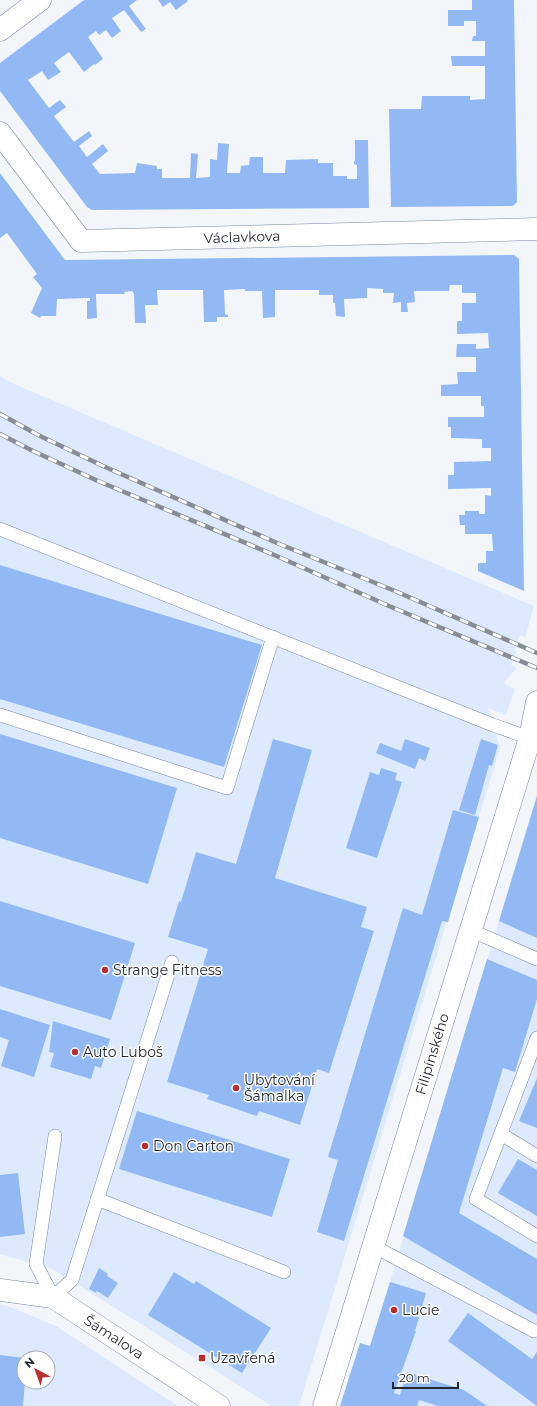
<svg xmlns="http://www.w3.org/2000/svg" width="537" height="1406" font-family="Montserrat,sans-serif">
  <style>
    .built { fill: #ddeafe; fill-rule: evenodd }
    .building { fill: #92b9f3 }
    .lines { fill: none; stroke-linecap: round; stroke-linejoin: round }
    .lane-casing { stroke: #7888a0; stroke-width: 14 }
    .street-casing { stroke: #7888a0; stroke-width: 23 }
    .lane { stroke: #fff; stroke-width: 13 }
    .street { stroke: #fff; stroke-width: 22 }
    .rail-casing { stroke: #888d95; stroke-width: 4.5 }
    .rail { stroke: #fff; stroke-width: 3; stroke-dasharray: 9; stroke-linecap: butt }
    .poi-dot { fill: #bc2d32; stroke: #fff; stroke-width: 1.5 }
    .labels { text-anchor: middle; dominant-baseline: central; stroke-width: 3; stroke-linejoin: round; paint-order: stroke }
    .street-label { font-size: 14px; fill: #222933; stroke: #fff }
    .poi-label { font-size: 14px; fill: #222933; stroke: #fff; text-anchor: start }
  </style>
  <rect width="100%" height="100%" fill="#f2f6fb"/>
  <g class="built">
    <path d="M0,376L12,383L534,606L525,638L520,635L514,650L517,651L511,665L517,668L503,683L515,689L506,715L488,708L500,748L299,1406H272L59,1273L52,1269L0,1254Z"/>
    <path d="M537,794V1406H351L390,1282Z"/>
    <path d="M0,1304L8,1306L56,1326L178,1406H0ZM24,1358H48V1382H24Z"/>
  </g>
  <g class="building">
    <path d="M84,0H137L129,6L146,29L141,32L124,10L112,18L121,31L112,38L106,30L99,35L96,31L88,37L103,59L95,65L94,64L84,72L69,52L54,63L61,72L48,80L42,71L28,80L49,108L60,100L66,107L54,116L74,142L89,131L92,136L79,146L87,157L103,144L108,151L92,164L100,174L135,173L137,163L157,166V169H162V178H190L191,153L198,154L196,178L210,177V159L217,160L218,143L229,144L227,173H240L241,166L249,165L250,157H263V173H285L286,160L318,159V163H333V176H347V179H357V165L354,164V161H355V140H368L369,208L92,210L87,207L0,91V63Z"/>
    <path d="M158,0H187L188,1L176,10L170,2L163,7Z"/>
    <path d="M472,0H514L517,202L513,206L391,207L389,109H421L422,96H470V100L485,99V66H452L451,56H485V41H472L473,36H476V21H464V26H448V10H472Z"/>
    <path d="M0,173L65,260L514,255L519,259L524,591L478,571V563H486V551H493L492,534H465V525H460L459,515H465V511H479V514H485V495L491,496V488L448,489V475H454V462L491,461V448H482V439L451,438V427H448V417H484V406H481V396H441V385L458,384L457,372H476V357H456L457,344H476V349L489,348L488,333L457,334V321H462V303H476V293H462V285H450L449,291H414L415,302L407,303L408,312H401V302L393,303L394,293H383V289L367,288V298L344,299L345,317L336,316L335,303H333V295H319V290H275V317L263,318L262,291H245V289L224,290L225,314L228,315V317H217V322H204L203,290H157L158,305H145L146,323H135L134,294L132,291L124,292L125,294H96L97,318L87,319V301H90V298L57,299L56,316H41L40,318L31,313L42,288L33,277L37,274L7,233L0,238Z"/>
    <path d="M0,565L262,645L224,767L0,699Z"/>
    <path d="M0,734L177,788L148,884L0,838Z"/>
    <path d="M273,739L312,750L275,878L367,907L361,927L374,931L329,1073L317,1069L300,1125L259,1111L257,1116L207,1099L209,1095L167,1082L208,949L168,937L179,901L181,902L196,852L236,864Z"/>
    <path d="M405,739L430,748L425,761L419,758L415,769L376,753L380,743L401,751Z"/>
    <path d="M481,739L498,745L492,766L489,765L475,815L459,810Z"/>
    <path d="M381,768L397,773L395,780L402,782L377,858L346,848L370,772L379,775Z"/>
    <path d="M537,796V938L499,921Z"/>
    <path d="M453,810L479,817L448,922L442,921L344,1241L317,1232L338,1160L328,1157L403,908L422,915Z"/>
    <path d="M0,901L135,943L111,1020L0,986Z"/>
    <path d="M487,959L537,980V999L515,1072L503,1068L459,1213L537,1259V1315L403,1236Z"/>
    <path d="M0,1009L50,1025L34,1077L1,1066L9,1040L0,1037Z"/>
    <path d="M53,1021L110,1039L101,1068L95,1066L91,1079L50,1067L54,1053L49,1052Z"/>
    <path d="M537,1078V1128L519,1121Z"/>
    <path d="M137,1111L290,1159L272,1217L119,1169Z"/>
    <path d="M518,1159L537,1170V1216L498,1193Z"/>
    <path d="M18,1173L25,1234L0,1237V1175Z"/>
    <path d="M99,1268L108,1274L107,1276L118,1283L108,1298L97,1291L96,1293L89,1289Z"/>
    <path d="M174,1272L194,1284L196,1281L271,1328L242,1373L148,1315Z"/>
    <path d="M390,1282L426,1293L415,1331H416L394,1393L400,1395L407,1372L464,1390L487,1406H438L419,1400L417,1406H340L360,1343L370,1346Z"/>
    <path d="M468,1313L532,1359L537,1352V1406L448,1341Z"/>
    <path d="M0,1355L24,1358V1382H25L23,1406H0Z"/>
  </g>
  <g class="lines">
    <g class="lane-casing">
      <g id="lane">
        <path d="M0,529L493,725L530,738"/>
        <path d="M0,715L227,788L273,637"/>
        <path d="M470,930L537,959"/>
        <path d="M537,1038L476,1199L537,1236"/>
        <path d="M501,1134L537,1156"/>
        <path d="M55,1136L36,1264L53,1297L72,1280L172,962"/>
        <path d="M97,1199L284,1272"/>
        <path d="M373,1246L534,1331"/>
      </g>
    </g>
    <g class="street-casing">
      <g id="street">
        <path d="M0,30L40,0"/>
        <path d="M0,133L81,241L537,229"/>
        <path d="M0,1290L53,1297L219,1406"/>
        <path d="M324,1406L530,738L537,702"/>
      </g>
    </g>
    <use href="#lane" class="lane"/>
    <use href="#street" class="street"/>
    <g class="rail-casing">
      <g id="rail">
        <path d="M0,414L38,435L103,466L277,543L395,591L537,653"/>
        <path d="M0,434L33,451L98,481L272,554L389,606L537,668"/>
      </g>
    </g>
    <use href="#rail" class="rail"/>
  </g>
  <g class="poi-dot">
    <circle cx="105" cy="970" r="4"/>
    <circle cx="75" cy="1052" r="4"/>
    <circle cx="236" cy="1088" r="4"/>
    <circle cx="145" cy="1146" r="4"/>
    <circle cx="394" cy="1310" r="4"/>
    <rect x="198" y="1354" width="8" height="8" rx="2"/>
  </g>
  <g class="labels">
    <g class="street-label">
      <text transform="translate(242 237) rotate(-2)">Václavkova</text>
      <text transform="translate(432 1054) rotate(-73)">Filipínského</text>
      <text transform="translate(114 1337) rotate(33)">Šámalova</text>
    </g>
    <g class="poi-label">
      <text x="113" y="970">Strange Fitness</text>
      <text x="83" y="1052">Auto Luboš</text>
      <text x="244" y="1080">Ubytování<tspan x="244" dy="16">Šámalka</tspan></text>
      <text x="153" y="1146">Don Carton</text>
      <text x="402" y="1310">Lucie</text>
      <text x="210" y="1358">Uzavřená</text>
    </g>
  </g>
  <g transform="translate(36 1370) rotate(319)"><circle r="19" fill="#ffffff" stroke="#a7a9ad"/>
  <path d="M0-3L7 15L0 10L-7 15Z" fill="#bc2d32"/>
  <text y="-6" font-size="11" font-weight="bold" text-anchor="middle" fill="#222933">N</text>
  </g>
  <path d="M393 1382v6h65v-6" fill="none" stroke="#222933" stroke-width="2"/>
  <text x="399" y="1382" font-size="12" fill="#222933" stroke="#ffffff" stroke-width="3" paint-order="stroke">20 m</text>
</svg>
